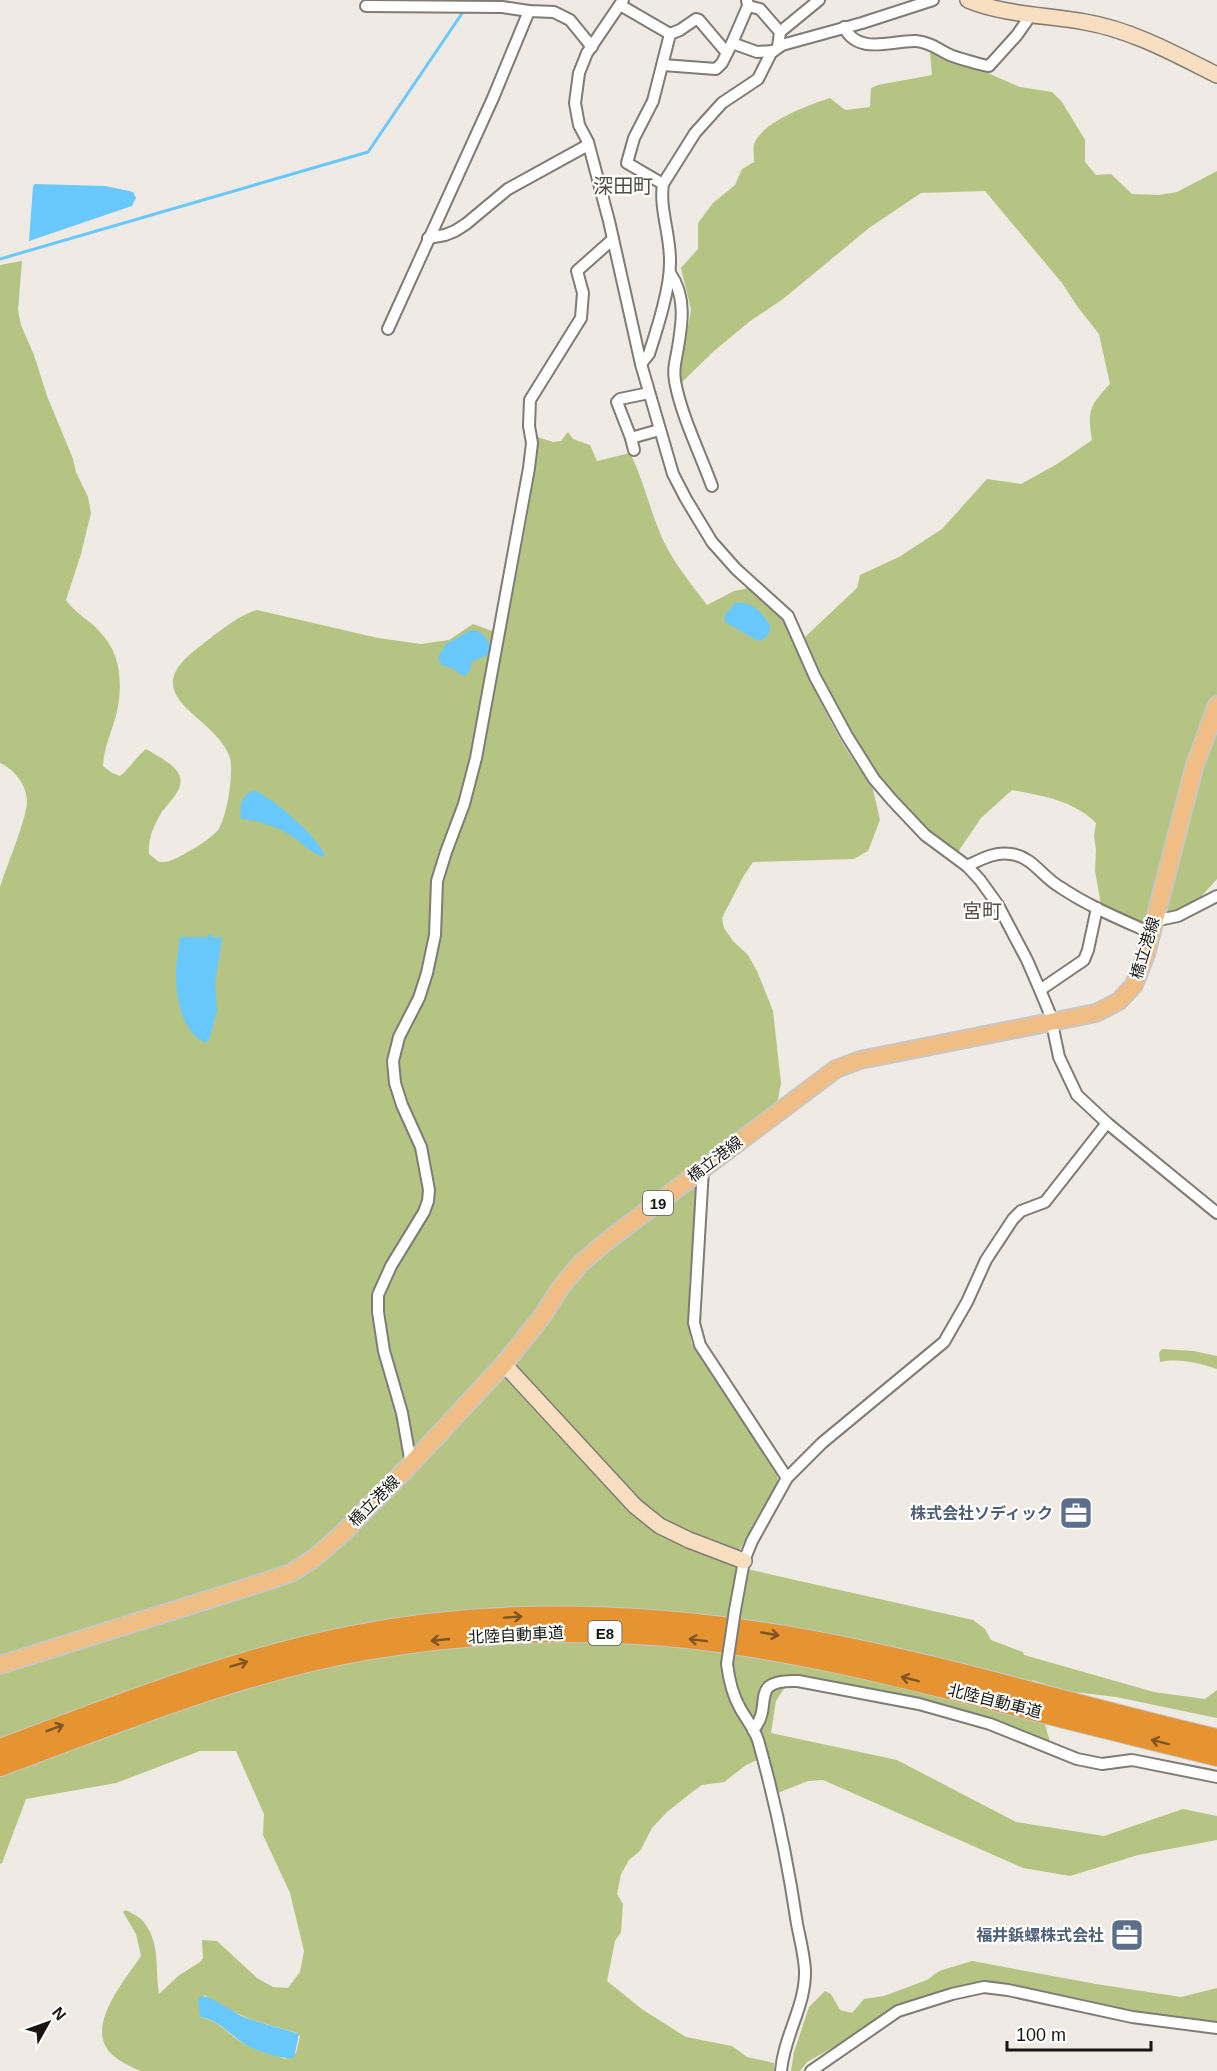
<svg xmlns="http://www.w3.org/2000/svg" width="1217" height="2071" font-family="Helvetica,'Noto Sans JP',sans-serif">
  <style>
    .green { fill: #b6c483; fill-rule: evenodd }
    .water { fill: #69c8fe }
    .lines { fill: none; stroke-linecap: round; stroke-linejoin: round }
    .stream { stroke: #69c8fe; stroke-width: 3 }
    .street-casing { stroke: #7f7b75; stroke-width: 14 }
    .secondary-casing { stroke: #7f7b75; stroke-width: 18 }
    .primary-casing { stroke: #c7c7c6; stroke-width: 20 }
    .highway-casing { stroke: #c7c7c6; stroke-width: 22 }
    .street { stroke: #fff; stroke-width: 10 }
    .secondary { stroke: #f8dfc2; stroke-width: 15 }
    .primary { stroke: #f0be84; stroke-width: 16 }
    .highway { stroke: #e69332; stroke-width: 20 }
    .street-bridge-casing { stroke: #7f7b75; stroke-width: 14; stroke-linecap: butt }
    .street-bridge { stroke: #fff; stroke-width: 10 }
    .oneway { stroke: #7e5422 }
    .labels { text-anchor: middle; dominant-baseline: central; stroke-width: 4.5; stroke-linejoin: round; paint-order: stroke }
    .shield { fill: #fff; stroke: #5d5c5a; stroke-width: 1.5 }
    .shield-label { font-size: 15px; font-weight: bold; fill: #171613 }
    .street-label { font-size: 16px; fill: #171613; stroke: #fff }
    .service-label { font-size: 16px; font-weight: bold; fill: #4e5e75; stroke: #fff; text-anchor: end }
    .quarter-label { font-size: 20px; fill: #514d47; stroke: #fff }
  </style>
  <rect width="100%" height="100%" fill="#efeae3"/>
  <g class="green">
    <path d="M937,52L958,60L1020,87L1052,92L1062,102L1085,140V162L1096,175L1111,174L1132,194L1159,195L1177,192L1217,171V879L1198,900L1144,926L1101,905L1095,871L1096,850L1094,836L1096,823C1073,800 1042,796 1012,790L981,818L958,852C882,802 839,719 805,637L857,588L860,575L899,557L942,529L987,479L1021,484L1057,464L1092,440C1087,411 1090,405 1110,384L1099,334L1077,306L1062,283L985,191L921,193L869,228L783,299L749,322L714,351L681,383V365L691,310L681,268L698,249V223L713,203L735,185L742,169L754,162C754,157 753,148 754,144C763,121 809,105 830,98L845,110L870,107L871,88L878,85L932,75L930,53Z"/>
    <path d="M22,261L18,310L21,325L34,355L47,396L73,459L76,472L88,497L91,513L81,554L66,600C78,616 89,619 100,632C122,654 123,687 116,716C111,733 104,748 103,766L112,773L120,776C130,768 136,757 146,749C156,755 170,762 177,771C189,787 168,802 160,815C153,827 148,840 149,854L159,862C163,862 168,862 172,860C183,856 211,839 218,830C227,817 234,773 230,758C216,714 131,698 199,647C215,635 238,615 257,610L378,638L421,644L449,640L473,624L503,635C513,593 521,550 529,506C532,483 538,460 534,436L553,442L561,441L568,432L573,439L590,445L597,461L630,453C644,481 650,511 663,540C674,563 691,584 707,605L734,591L749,588L773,607L788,627L809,678L831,722L844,746L873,789L880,820L868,851L854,859L753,862L743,877L722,918L724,928L733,941L748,955L757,971L773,1011L781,1083L778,1099L769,1111L711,1155L696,1219L689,1285V1322L691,1342L777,1472L778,1483L739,1551L747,1569L973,1620L985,1629L991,1640L1023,1652L1024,1655L1154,1692L1205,1699L1217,1690V1718L1116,1697L1066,1691L1032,1680L1051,1745L1014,1728L791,1678L776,1701L771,1733L897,1760L1016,1822L1104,1836L1183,1809L1217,1816V1840L1138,1855L1070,1876L1023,1868L823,1780L808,1781L775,1794L766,1756L746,1765L724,1782L702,1785L691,1793L667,1812L652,1828L640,1851L629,1860L621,1874L617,1894L623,1904L621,1932L615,1941L607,1981L643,2010L686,2037L732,2046L747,2057L774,2063V2071H140C128,2065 113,2059 106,2047C90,2020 127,1977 141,1956L136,1934L123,1912L126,1910C131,1913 138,1916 142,1920C161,1941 155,1969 159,1994L178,1976L200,1962L203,1958L202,1940L217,1941L257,1978L273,1987L288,1988L300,1972L304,1951L290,1893L263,1835L264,1814L236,1751H200L116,1783L26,1799L2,1863L0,1864V887C6,868 28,816 27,800C26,784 14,769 0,763V265ZM204,1995L228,2009L252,2020L297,2033L300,2036L296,2053L285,2059C272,2053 257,2051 245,2044C227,2035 223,2022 200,2017V2007Z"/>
    <path d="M1162,1349L1194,1351L1217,1356V1369C1198,1363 1180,1358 1160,1362L1159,1353Z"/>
    <path d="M972,1961L1096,1984L1181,1997L1217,1988V2023L1123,2012L984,1984L940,1991L889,2010L848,2039L807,2062L800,2071H791L794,2052L809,2007L825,1991L831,1994L840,2010L852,2013L864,1999L884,1996L927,1980L939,1971Z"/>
  </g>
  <g class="water">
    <path d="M35,184L105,186L129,191L133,192L136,198L132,206L29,241L33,186Z"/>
    <path d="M735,603C753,601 763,613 771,627L767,637L758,641L725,622L724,616Z"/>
    <path d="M471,630C482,630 490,640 491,651L485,656L472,662L470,670L464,677L452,668L441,665L438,657L446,644Z"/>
    <path d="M254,790C270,796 323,840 325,857C313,855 301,842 290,835C275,825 259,821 241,819C239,806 241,795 254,790Z"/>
    <path d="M211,934L212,937H221L222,940L215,984L217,1010L210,1038L206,1043C180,1033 175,991 176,966C177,957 179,947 180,937H208V935Z"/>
    <path d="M202,1996C211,1996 233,2012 244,2017C262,2024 281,2028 299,2034L294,2058C282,2060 250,2049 240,2041C227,2031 217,2020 200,2017L198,1999Z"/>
  </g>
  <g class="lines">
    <path class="stream" d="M0,259L368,152L465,9"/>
    <g class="street-casing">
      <g id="street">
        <path d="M623,0L587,53L579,73L575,103L579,125L588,142L609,221L641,364L673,474L686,499L712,542L736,569L788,616L815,677L847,736L874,779L892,800L925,835L967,866L980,880L998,905L1027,960L1040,990L1050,1014L1059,1057L1077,1095L1107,1123L1217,1213"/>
        <path d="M620,5L670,34"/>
        <path d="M366,6L502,7L529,11L554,12L570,20L592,47"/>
        <path d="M748,6L760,9L780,32L778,47"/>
        <path d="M844,27C858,56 892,40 916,41C929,42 938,49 950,55C954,57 985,66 989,66L1017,35L1031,15"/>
        <path d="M780,32L819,0"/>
        <path d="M670,34L680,30L696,19L699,20L727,53"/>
        <path d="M732,43L748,6L747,0"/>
        <path d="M663,65L716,69L722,63L732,43L757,52L773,51"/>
        <path d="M663,184L627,163L634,138L653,101L670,34"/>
        <path d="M428,238L445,235L455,231L466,224L508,189L588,145"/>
        <path d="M670,273C687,297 682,325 677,353C675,363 673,371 675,381C681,415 700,453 712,486"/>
        <path d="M388,329L493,98L529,11"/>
        <path d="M641,364L649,354C657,329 670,289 670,263C671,237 659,208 663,184L695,133L722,103L758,79L771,53L782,45L862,23L933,0"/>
        <path d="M649,393L620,399L617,402L631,438L659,430"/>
        <path d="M631,438L634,450"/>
        <path d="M967,866C980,860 995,851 1011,854C1033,857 1042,877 1060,887C1088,906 1120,919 1151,933"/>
        <path d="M1154,921L1178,916L1217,896"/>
        <path d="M1040,990L1084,960L1088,950L1097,908"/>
        <path d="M703,1169L694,1323L700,1345L787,1478"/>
        <path d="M411,1464L402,1413L384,1351L378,1312V1295L391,1266L424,1212L428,1201L429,1190L421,1147L402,1105L395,1083L393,1061L399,1037L419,998L427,973L435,935L437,881L446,852L464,804L476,758L529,468L532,443L529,426L530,400L581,318L583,293L577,271L613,239"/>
        <path d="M735,1610L744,1561L752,1541L787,1478L822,1443L944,1342L967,1302L986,1260L1013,1219L1021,1211L1045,1202L1107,1123"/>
        <path d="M727,1664C729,1680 732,1694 740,1708C746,1719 754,1728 758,1740C775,1800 788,1863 797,1924C800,1939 804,1954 805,1970C806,2006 784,2035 781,2071"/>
        <path d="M753,1730C775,1706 746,1679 798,1681L919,1704L990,1724L1077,1759L1102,1764L1132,1760L1217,1777"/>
        <path d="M811,2071L898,2011L952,1994L984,1987L1008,1990L1132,2017L1217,2028"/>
      </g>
    </g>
    <g class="secondary-casing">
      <g id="secondary">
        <path d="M968,0C1004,15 1047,15 1085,22C1132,30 1175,54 1217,75"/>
        <path d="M504,1364L635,1506L660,1526L689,1540L744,1561"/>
      </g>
    </g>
    <g class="primary-casing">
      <path id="primary" d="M0,1665L258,1584L291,1573L313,1559L342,1534L411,1464L504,1364L541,1318L561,1287L580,1264L607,1241L836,1069L860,1060L1096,1013L1119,1001L1134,985L1146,954L1194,768L1217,705"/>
    </g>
    <g class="highway-casing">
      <g id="highway">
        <path d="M0,1749C116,1706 230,1660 352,1636C503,1606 657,1613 808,1640C946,1665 1081,1708 1217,1739"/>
        <path d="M0,1766C120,1722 239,1672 365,1650C474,1631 586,1627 696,1639C798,1651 898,1676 997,1701C1070,1720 1144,1738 1217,1756"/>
      </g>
    </g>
    <use href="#street" class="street"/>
    <use href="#secondary" class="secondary"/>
    <use href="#primary" class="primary"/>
    <use href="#highway" class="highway"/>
    <g class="street-bridge-casing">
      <path id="street-bridge" d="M727,1664L735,1610"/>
    </g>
    <use href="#street-bridge" class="street-bridge"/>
  </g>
  <defs><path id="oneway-shaft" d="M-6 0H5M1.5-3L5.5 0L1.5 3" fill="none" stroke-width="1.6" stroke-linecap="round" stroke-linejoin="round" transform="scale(1.5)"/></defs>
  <g class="oneway">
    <use href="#oneway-shaft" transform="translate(513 1617) rotate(-4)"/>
    <use href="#oneway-shaft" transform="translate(770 1634) rotate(10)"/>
    <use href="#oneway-shaft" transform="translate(440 1640) rotate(174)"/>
    <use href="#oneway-shaft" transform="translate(698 1640) rotate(-173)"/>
    <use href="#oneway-shaft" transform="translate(239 1664) rotate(-17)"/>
    <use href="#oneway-shaft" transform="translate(910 1679) rotate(-166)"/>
    <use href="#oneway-shaft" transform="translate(55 1728) rotate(-21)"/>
    <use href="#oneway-shaft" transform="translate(1160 1742) rotate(-166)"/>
  </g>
  <defs>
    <g id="office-square" transform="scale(1.725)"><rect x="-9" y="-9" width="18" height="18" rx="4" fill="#5c6f8a" stroke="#fff"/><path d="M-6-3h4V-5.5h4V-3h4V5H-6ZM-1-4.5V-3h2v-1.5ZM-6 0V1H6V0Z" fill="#fff"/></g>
  </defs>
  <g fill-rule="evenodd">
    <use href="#office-square" x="1076" y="1513"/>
    <use href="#office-square" x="1127" y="1935"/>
  </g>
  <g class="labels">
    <g class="shield">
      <rect x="643" y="1191" width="30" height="24" rx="4.5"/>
      <rect x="588.5" y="1621" width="33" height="24" rx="4.5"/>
    </g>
    <g class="shield-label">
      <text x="658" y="1203">19</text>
      <text x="605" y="1633">E8</text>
    </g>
    <g class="street-label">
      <text transform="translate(1145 948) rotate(-73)">橋立港線</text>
      <text transform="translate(715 1159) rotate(-37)">橋立港線</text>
      <text transform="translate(374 1501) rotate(-45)">橋立港線</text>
      <text transform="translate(516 1635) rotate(-3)">北陸自動車道</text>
      <text transform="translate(995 1701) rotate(14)">北陸自動車道</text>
    </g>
    <g class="service-label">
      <text x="1053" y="1513">株式会社ソディック</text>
      <text x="1104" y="1935">福井鋲螺株式会社</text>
    </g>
    <g class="quarter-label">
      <text x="623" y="186">深田町</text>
      <text x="982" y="911">宮町</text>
    </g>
  </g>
  <g transform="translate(48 2023) rotate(50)" stroke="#ffffff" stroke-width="4.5" paint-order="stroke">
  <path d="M0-4.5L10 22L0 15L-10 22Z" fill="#171613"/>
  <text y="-9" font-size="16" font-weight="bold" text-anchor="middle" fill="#171613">N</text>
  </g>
  <path d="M1007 2041v9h144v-9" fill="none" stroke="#171613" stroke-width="3"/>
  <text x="1016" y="2041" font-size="18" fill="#171613" stroke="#ffffff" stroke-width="4.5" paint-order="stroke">100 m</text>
</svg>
